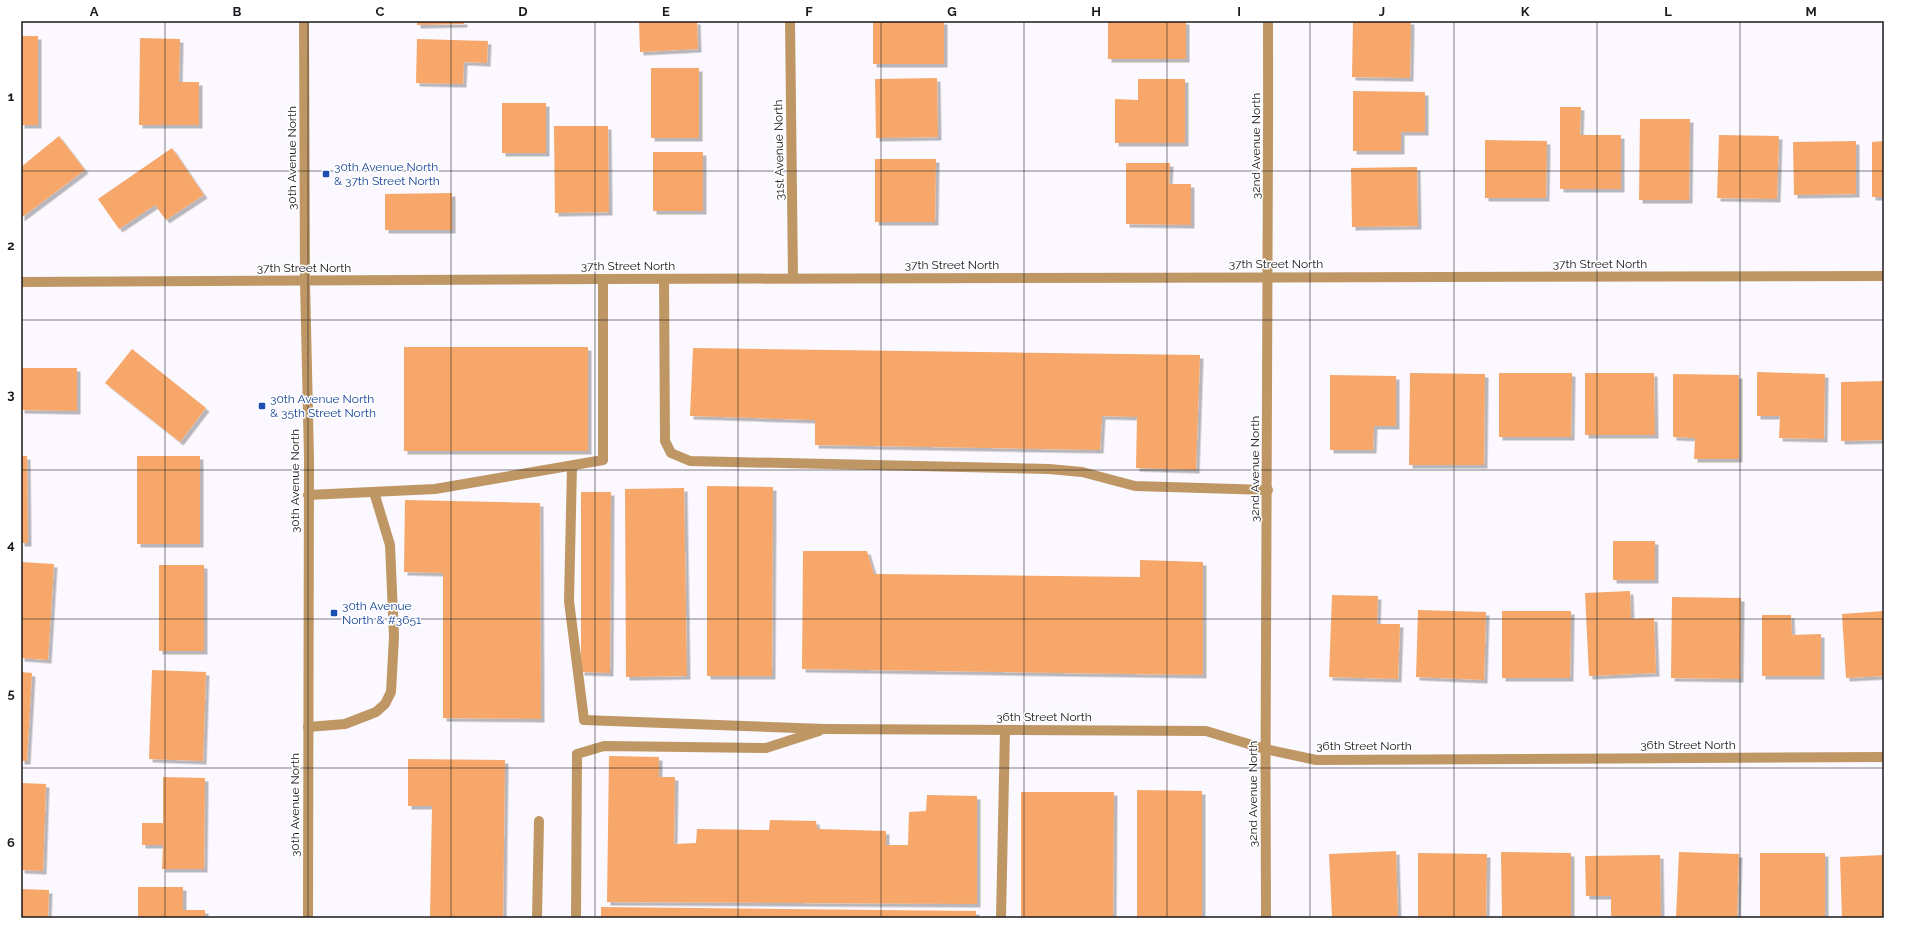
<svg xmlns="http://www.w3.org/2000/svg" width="1905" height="939" font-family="Raleway,sans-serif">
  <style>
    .building { fill: #f6a769; filter: url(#shadow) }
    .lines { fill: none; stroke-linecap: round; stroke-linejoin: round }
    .service { stroke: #be9765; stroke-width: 10 }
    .minor { stroke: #be9765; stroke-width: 10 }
    .tertiary { stroke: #be9765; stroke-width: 10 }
    .grid { fill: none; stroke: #1b191d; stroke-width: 1; stroke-opacity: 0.55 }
    .transit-dot { fill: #1a4fb4; stroke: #fff; stroke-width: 1.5 }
    .labels { text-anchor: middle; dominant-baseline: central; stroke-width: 3; stroke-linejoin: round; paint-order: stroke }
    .street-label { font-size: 12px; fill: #1b191d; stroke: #fff }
    .transit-label { font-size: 12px; fill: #164399; stroke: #fff; text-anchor: start }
    .neatline { fill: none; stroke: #1b191d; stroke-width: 1.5 }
    .grid-label { font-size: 13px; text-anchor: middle; font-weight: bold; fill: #1b191d }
  </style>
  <defs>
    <filter id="shadow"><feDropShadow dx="3.5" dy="3.5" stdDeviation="0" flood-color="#0004"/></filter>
  </defs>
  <rect width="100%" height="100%" fill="#fbf8ff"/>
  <g class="building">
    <path d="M417,21H464V24L417,25Z"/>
    <path d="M639,21H697L698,49L640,52Z"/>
    <rect x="873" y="21" width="71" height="43"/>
    <rect x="1108" y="21" width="78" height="38"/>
    <path d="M1353,21H1411L1410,78L1352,77Z"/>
    <rect x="21" y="36" width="17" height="89"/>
    <path d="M140,38L180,39L179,82H199V125H139Z"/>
    <path d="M417,39L488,41L487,63L464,62L463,84L416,83Z"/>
    <rect x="651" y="68" width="48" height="70"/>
    <path d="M937,78L938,137L876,138L875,79Z"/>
    <path d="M1138,79H1185V143H1115V99L1138,100Z"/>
    <path d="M1353,91L1425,92V132H1401V151H1353Z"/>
    <rect x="502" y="103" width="44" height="50"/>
    <path d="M1560,107H1581L1580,135H1621V189H1560Z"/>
    <path d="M1640,119H1690L1689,200H1639Z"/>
    <path d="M554,126H608L609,212L555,213Z"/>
    <path d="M1719,135L1779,136L1777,199L1717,198Z"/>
    <path d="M59,136L85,170L21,218V167Z"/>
    <path d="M1485,140L1547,141L1546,198H1485Z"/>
    <path d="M1856,141V194L1794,195L1793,142Z"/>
    <path d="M1884,141V197H1872V142Z"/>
    <path d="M172,148L204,195L166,220L155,205L119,229L98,199Z"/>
    <rect x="653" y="152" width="50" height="59"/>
    <path d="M875,159H936L935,222H875Z"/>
    <path d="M1126,163H1170L1169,184H1191V225L1126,224Z"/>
    <path d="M1417,167L1418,226L1352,227L1351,168Z"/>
    <path d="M452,193V230H385V194Z"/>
    <rect x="404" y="347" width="184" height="104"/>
    <path d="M693,348L1200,355L1196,470L1136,468L1137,417L1102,416L1100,450L815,445V420L690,416Z"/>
    <path d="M132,349L206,408L180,442L105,383Z"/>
    <path d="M21,368H77V411L21,410Z"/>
    <path d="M1757,372L1825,374L1824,439L1779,438L1780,416H1757Z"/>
    <path d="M1410,373L1485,374L1484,465H1409Z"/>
    <path d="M1499,373H1572L1571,437H1499Z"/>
    <path d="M1585,373H1654L1655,435H1585Z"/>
    <path d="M1673,374L1739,375V459H1694L1695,438L1673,437Z"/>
    <path d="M1330,375L1396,376V426H1374L1373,450H1330Z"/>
    <path d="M1884,381V440L1841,441V382Z"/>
    <path d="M21,456H27L28,543H21Z"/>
    <rect x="137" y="456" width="63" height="88"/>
    <path d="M707,486L773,487L772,676H707Z"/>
    <path d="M684,488L687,676L626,677L625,489Z"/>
    <path d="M581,492H611L610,673L581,672Z"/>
    <path d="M405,500L540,503L541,719L443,718V573L404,572Z"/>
    <rect x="1613" y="541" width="42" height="39"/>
    <path d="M803,551H867L874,574L1140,577V560L1203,562V675L802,669Z"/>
    <path d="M21,562L54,564L48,660L21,658Z"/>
    <rect x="159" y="565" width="45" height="86"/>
    <path d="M1630,591L1631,619L1654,618L1656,673L1589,676L1585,593Z"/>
    <path d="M1332,595L1378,596L1377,624H1400L1398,679L1329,677Z"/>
    <path d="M1672,597L1741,598L1740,679L1671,678Z"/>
    <path d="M1418,610L1486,612L1484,680L1416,677Z"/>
    <path d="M1502,611H1571L1570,678H1502Z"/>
    <path d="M1884,611V676L1846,678L1842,614Z"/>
    <path d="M1762,615H1791L1792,635L1821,634V676H1762Z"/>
    <path d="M152,670L206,672L203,761L149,759Z"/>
    <path d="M21,672L32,673L27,761H21Z"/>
    <path d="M609,756L659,757V777H675L674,844L696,843L697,829L769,830L770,820L816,821L817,829L886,831V845H908L909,812L926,811L927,795L977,796V904L607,902Z"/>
    <path d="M408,759L505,760L503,918H430L432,806H408Z"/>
    <path d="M163,777L205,778L204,869H162L163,845H142V823H163Z"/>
    <path d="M21,783L46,784L43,871L21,870Z"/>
    <path d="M1137,790L1202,791V918H1137Z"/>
    <path d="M1021,792H1114L1113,918H1021Z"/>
    <path d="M1396,851L1398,918H1332L1329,854Z"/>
    <path d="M1501,852L1571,853V918H1502Z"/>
    <path d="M1679,852L1739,854L1737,918H1676Z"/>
    <path d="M1418,853L1487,854L1486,918H1418Z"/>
    <rect x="1760" y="853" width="65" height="65"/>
    <path d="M1660,855L1661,916H1611V896H1586L1585,856Z"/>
    <path d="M1884,855V918H1842L1840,857Z"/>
    <path d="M138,887H183V910H205V918H138Z"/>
    <path d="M21,889L49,890L48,918H21Z"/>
    <path d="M601,907L976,911V918H601Z"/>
  </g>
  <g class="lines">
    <g class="service">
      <path d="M664,279L665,441L671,453L690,461L1049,469L1082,472L1135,486L1268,490"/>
      <path d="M572,466L569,601L584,720L825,729"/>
      <path d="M308,495L435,489L603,460V279"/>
      <path d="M308,727L345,724L376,712L385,704L391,692L394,637L390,545L374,492"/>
      <path d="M537,918L539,821"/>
      <path d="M576,918L577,754L604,746L766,748L819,731"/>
      <path d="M1001,918L1005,730"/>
    </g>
    <g class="minor">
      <path d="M790,21L793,278"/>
      <path d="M21,282L603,279L1884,276"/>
      <path d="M825,729L1206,731L1265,749L1316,760L1884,757"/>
      <path d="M1266,918C1264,619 1269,320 1268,21"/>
    </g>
    <path class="tertiary" d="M304,21L305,281L309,458L308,918"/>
  </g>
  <path class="grid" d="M165,21V918M308,21V918M451,21V918M595,21V918M738,21V918M881,21V918M1024,21V918M1167,21V918M1310,21V918M1454,21V918M1597,21V918M1740,21V918M21,171H1884M21,320H1884M21,470H1884M21,619H1884M21,768H1884"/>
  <g class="transit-dot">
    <rect x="322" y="170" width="8" height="8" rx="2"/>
    <rect x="258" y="402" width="8" height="8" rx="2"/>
    <rect x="330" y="609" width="8" height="8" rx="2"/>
  </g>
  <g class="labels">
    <g class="street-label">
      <text transform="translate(1256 146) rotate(-90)">32nd Avenue North</text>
      <text transform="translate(779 150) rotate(-91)">31st Avenue North</text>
      <text transform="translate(292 158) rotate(-90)">30th Avenue North</text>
      <text x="1276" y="264">37th Street North</text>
      <text x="1600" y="264">37th Street North</text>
      <text x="952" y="265">37th Street North</text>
      <text x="628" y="266">37th Street North</text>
      <text x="304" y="268">37th Street North</text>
      <text transform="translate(1255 469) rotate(-90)">32nd Avenue North</text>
      <text transform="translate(295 481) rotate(-90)">30th Avenue North</text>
      <text x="1044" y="717">36th Street North</text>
      <text x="1688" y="745">36th Street North</text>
      <text x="1364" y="746">36th Street North</text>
      <text transform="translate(1253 794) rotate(-90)">32nd Avenue North</text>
      <text transform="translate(295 805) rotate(-90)">30th Avenue North</text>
    </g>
    <g class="transit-label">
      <text x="334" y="167">30th Avenue North<tspan x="334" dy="14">&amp; 37th Street North</tspan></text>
      <text x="270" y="399">30th Avenue North<tspan x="270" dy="14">&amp; 35th Street North</tspan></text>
      <text x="342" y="606">30th Avenue<tspan x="342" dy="14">North &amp; #3651</tspan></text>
    </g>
  </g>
  <rect width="1905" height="939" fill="none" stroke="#ffffff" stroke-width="44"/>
  <rect x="22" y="22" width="1861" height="895" class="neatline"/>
  <g class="grid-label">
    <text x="94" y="16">A</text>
    <text x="237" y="16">B</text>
    <text x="380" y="16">C</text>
    <text x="523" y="16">D</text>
    <text x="666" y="16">E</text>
    <text x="809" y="16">F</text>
    <text x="952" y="16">G</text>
    <text x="1096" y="16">H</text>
    <text x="1239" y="16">I</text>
    <text x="1382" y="16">J</text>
    <text x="1525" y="16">K</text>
    <text x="1668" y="16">L</text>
    <text x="1811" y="16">M</text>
    <text x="11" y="101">1</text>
    <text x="11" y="250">2</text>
    <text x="11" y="399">3</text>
    <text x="11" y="549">4</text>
    <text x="11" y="698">5</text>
    <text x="11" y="847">6</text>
  </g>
</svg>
